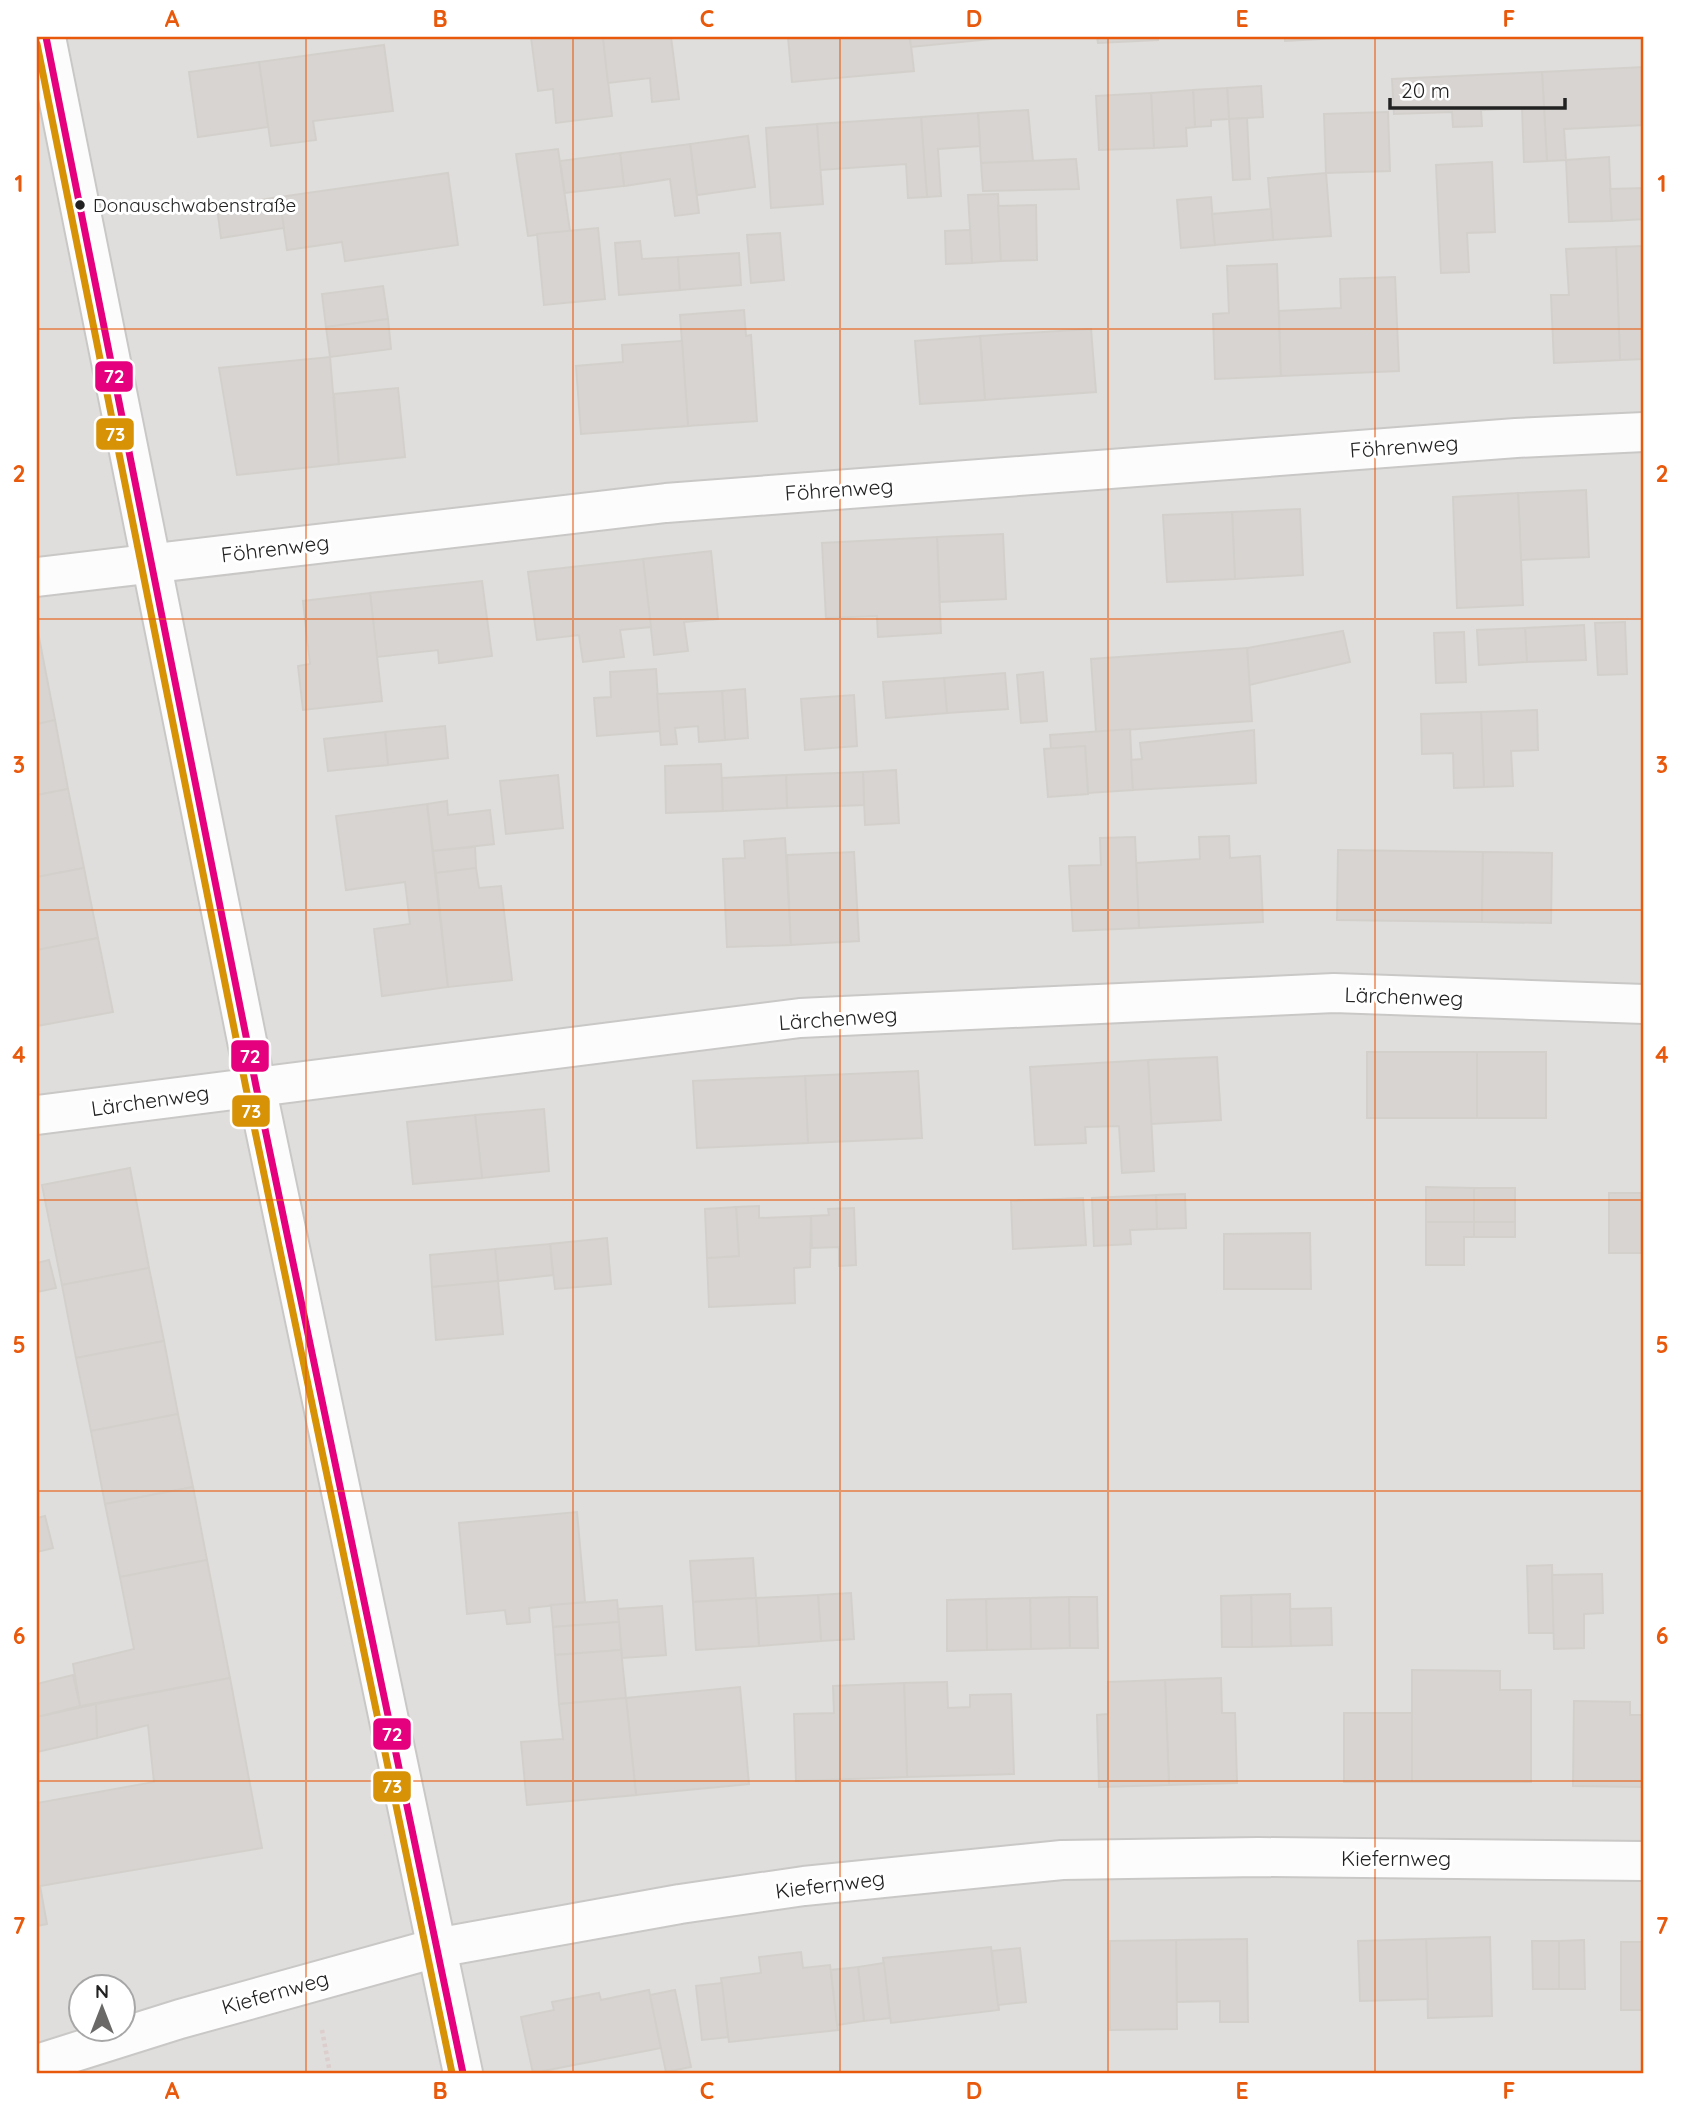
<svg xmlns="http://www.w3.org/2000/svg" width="1681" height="2110" font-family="Quicksand,sans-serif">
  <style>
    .residential { fill: #dfdedc; fill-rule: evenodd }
    .building { fill: #d7d4d2; stroke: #d3d0cc; stroke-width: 2 }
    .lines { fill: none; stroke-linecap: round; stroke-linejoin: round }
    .street-casing { stroke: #c9c8c7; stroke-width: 42 }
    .path { stroke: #dccecd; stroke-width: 4.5; stroke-dasharray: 3.5 3.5; stroke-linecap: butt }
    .street { stroke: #fdfcfc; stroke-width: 38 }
    .bus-1-casing { stroke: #fff; stroke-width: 12 }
    .bus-2-casing { stroke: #fff; stroke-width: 12 }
    .bus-1 { stroke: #e5007d; stroke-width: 7 }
    .bus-2 { stroke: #d79205; stroke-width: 7 }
    .grid { fill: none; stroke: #e8590c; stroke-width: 2; stroke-opacity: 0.55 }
    .bus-dot { fill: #222; stroke: #fff; stroke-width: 2.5 }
    .labels { text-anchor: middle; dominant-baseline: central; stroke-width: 6; stroke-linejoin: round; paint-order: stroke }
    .bus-label { font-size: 19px; fill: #222; stroke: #fff; text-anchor: start }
    .street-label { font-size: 21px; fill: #222; stroke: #fff }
    .line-badge { stroke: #fff; stroke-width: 2.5 }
    .badge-label { font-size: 19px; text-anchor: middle; font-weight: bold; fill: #fff }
    .neatline { fill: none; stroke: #e8590c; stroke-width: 2.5 }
    .grid-label { font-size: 23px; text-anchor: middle; font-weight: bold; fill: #e8590c }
  </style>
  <rect width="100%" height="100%" fill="#f0eeeb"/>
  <path class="residential" d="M37,37H1644V2073H37ZM80,1988H122V2030H80Z"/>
  <g class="building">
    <path d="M531,37H603L612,116L556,123L553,89L538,91Z"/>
    <path d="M603,37H671L679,99L652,102L650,78L608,83Z"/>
    <path d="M788,37H910L914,71L792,82Z"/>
    <path d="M910,37H1011L911,47Z"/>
    <path d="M1097,37H1158V40L1098,43Z"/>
    <path d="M1285,37H1339V38L1285,41Z"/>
    <path d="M384,45L393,111L313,121L316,140L271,146L259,62Z"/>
    <path d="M259,62L268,127L198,137L189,72Z"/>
    <path d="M1644,67V125L1564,129L1566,160L1547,161L1542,72Z"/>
    <path d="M1542,72L1547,161L1524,162L1522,108L1481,110L1482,126L1453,127L1452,112L1394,114L1392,79Z"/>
    <path d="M1261,86L1263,117L1229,119L1227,88Z"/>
    <path d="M1227,88L1229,119L1211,120V126L1195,127L1193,90Z"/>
    <path d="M1193,90L1195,127L1186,128L1187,146L1154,148L1151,93Z"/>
    <path d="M1151,93L1154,148L1099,150L1096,96Z"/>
    <path d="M1028,110L1033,161L981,163L978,113Z"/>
    <path d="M1388,112L1390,171L1326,173L1324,114Z"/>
    <path d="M978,113L980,146L938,149L941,196L927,197L921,117Z"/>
    <path d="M921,117L927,197L908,198L906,164L820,170L817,124Z"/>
    <path d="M1247,118L1250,179L1233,180L1229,119Z"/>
    <path d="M817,124L823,204L771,208L766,128Z"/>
    <path d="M748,136L755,187L697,195L690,144Z"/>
    <path d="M690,144L699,213L675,216L670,179L624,186L620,153Z"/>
    <path d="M558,149L570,231L528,236L516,154Z"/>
    <path d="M620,153L624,186L565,193L560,161Z"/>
    <path d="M1609,157L1612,221L1569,222L1566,160Z"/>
    <path d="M1076,159L1079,189L983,191L981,163Z"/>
    <path d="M1492,162L1495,232L1467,233L1469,272L1441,273L1436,165Z"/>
    <path d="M448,173L458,245L345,261L342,242L287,250L279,197Z"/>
    <path d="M1326,173L1331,236L1273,240L1268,178Z"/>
    <path d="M1644,188V219L1612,221L1610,189Z"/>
    <path d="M998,194L1001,261L972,263L968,195Z"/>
    <path d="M279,197L284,228L221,238L217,207Z"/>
    <path d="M1211,197L1215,245L1181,248L1177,200Z"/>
    <path d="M1036,205L1037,260L1001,261L998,206Z"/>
    <path d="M1271,209L1273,240L1215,245L1212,214Z"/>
    <path d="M598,228L605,299L544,305L537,234Z"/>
    <path d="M970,230L972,263L946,264L945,231Z"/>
    <path d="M780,233L784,280L751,283L747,235Z"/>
    <path d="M640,241L642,259L678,257L680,290L619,295L615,243Z"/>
    <path d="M1644,246V359L1620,360L1616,247Z"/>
    <path d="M1616,247L1620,360L1554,363L1551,295H1569L1566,249Z"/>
    <path d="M739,253L741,285L680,290L678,257Z"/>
    <path d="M1277,264L1281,376L1215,379L1213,314L1229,313L1227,266Z"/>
    <path d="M1395,277L1399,371L1281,376L1279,311L1341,308L1340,279Z"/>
    <path d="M383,286L388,319L326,327L322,294Z"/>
    <path d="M744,310L746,336L751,335L757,421L688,426L680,315Z"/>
    <path d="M388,319L391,349L330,357L326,327Z"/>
    <path d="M1091,329L1096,392L985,400L980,336Z"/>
    <path d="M980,336L985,400L920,404L915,341Z"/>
    <path d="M682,341L688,426L581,434L576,366L623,362L622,345Z"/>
    <path d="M330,357L339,464L237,475L219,368Z"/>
    <path d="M398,388L405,457L339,464L334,394Z"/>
    <path d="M1586,490L1589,557L1521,560L1518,493Z"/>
    <path d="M1518,493L1523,605L1457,608L1453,497Z"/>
    <path d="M1300,509L1303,575L1235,579L1232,512Z"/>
    <path d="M1232,512L1235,579L1167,582L1163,515Z"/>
    <path d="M1003,534L1006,599L940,602L937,537Z"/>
    <path d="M937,537L941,633L878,637L877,616L826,618L822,543Z"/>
    <path d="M711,551L718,619L684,622L688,651L654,655L643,559Z"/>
    <path d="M643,559L651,627L620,630L624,657L583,662L579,635L537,640L528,572Z"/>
    <path d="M482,581L492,656L439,663L438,650L377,657L370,593Z"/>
    <path d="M370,593L382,701L303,710L298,666L310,664L303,601Z"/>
    <path d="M1625,622L1627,674L1598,675L1595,623Z"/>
    <path d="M1584,625L1586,660L1527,662L1525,628Z"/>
    <path d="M37,627L55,720L37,724Z"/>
    <path d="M1525,628L1527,662L1479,665L1477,630Z"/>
    <path d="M1343,631L1350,662L1249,685L1247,648Z"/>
    <path d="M1464,632L1466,682L1436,683L1434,633Z"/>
    <path d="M1247,648L1252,721L1096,732L1091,659Z"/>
    <path d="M656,669L660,731L597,736L594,698L611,697L610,672Z"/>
    <path d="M1043,672L1047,721L1021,723L1017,675Z"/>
    <path d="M1005,673L1008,709L947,713L944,678Z"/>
    <path d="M944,678L947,713L886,718L883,682Z"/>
    <path d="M745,689L748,738L725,740L722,691Z"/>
    <path d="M722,691L725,740L699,742L698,726L675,728L677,744L661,745L657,694Z"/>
    <path d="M854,695L857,746L805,750L801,699Z"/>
    <path d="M1537,710L1538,750L1511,751L1513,786L1484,787L1481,712Z"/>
    <path d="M1481,712L1484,787L1454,788L1453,753L1422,754L1421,714Z"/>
    <path d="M55,720L68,789L37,795V724Z"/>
    <path d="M445,726L448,758L388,765L385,732Z"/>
    <path d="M1130,729L1133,790L1088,793L1085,746L1051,749L1050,735Z"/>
    <path d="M1254,730L1256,783L1133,790L1131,760L1142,759L1140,743Z"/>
    <path d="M385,732L388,765L328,771L324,739Z"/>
    <path d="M1085,746L1088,794L1048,797L1044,749Z"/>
    <path d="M721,764L723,811L666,813L665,766Z"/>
    <path d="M896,770L899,823L865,825L863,772Z"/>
    <path d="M863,772L864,805L787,808L786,775Z"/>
    <path d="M558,775L563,828L506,834L500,781Z"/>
    <path d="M786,775L787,808L723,811L722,778Z"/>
    <path d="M68,789L84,868L37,877V795Z"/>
    <path d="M447,801L448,815L490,810L494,844L433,851L427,804Z"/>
    <path d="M427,804L448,987L382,996L374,929L410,924L405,882L346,890L336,816Z"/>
    <path d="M1229,836L1230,858L1260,856L1263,922L1139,928L1136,863L1200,859L1199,837Z"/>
    <path d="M1135,837L1139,928L1073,931L1069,866L1101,865L1100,838Z"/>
    <path d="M785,838L791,945L727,947L723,859L745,858L744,841Z"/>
    <path d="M475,847L476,868L436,873L433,851Z"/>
    <path d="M1338,850L1483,852L1482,922L1337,920Z"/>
    <path d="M854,852L859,941L791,945L787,855Z"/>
    <path d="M1483,852L1552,853L1551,923L1482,922Z"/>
    <path d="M84,868L98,938L37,950V877Z"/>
    <path d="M476,868L479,888L501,886L512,980L448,987L436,873Z"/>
    <path d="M98,938L113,1012L37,1026V950Z"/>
    <rect x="1367" y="1052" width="110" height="66"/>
    <rect x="1477" y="1052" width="69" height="66"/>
    <path d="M1217,1057L1221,1120L1151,1124L1148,1060Z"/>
    <path d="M1148,1060L1154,1171L1122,1173L1119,1126L1085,1127L1086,1143L1035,1145L1030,1067Z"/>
    <path d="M918,1071L922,1138L808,1143L805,1076Z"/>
    <path d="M805,1076L808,1143L697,1148L693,1081Z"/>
    <path d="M544,1109L549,1171L482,1178L475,1115Z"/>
    <path d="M475,1115L482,1178L413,1184L407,1122Z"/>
    <path d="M130,1168L149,1268L62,1285L42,1185Z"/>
    <path d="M1426,1187L1474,1188V1222H1426Z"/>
    <rect x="1474" y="1188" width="41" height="34"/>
    <rect x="1609" y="1193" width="35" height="60"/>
    <path d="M1185,1194L1186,1228L1157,1229L1156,1195Z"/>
    <path d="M1156,1195L1157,1229L1130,1230L1131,1244L1094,1246L1092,1198Z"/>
    <path d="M1083,1198L1086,1245L1013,1249L1011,1201Z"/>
    <path d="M759,1206V1218L811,1216L810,1267L794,1268L795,1303L709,1307L707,1258L739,1256L736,1207Z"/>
    <path d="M736,1207L739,1256L707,1258L705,1209Z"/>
    <path d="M854,1208L856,1265L839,1266V1247L812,1248L811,1216L829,1215L828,1209Z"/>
    <path d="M1426,1222H1474V1237H1464V1265H1426Z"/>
    <rect x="1474" y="1222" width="41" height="15"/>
    <path d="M1310,1233L1311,1289H1224V1234Z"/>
    <path d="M607,1238L611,1284L555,1289L550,1244Z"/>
    <path d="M550,1244L553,1275L498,1281L495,1249Z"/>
    <path d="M495,1249L498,1281L432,1287L430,1255Z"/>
    <path d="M49,1260L56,1288L37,1292V1263Z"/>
    <path d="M149,1268L164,1341L76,1358L62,1285Z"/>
    <path d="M498,1281L503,1334L436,1340L432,1287Z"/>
    <path d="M164,1341L178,1414L91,1431L76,1358Z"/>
    <path d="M178,1414L193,1487L105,1504L91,1431Z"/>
    <path d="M193,1487L207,1560L120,1577L105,1504Z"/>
    <path d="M577,1512L585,1602L529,1608L530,1622L507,1624L505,1610L467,1614L459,1523Z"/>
    <path d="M45,1516L53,1548L37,1552V1518Z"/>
    <path d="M753,1558L756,1598L693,1602L690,1561Z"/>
    <path d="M207,1560L230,1678L80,1706L73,1664L134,1649L120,1577Z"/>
    <path d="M1552,1565L1554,1633H1529L1527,1566Z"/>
    <path d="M1602,1574L1603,1613L1584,1614V1648L1554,1649L1552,1575Z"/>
    <path d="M851,1593L854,1639L821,1641L818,1595Z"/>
    <path d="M1290,1594L1291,1646L1252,1647L1251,1595Z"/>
    <path d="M818,1595L821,1641L759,1646L756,1598Z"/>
    <path d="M1251,1595L1252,1647H1222L1221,1596Z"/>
    <path d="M1069,1597L1070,1648L1031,1649L1030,1598Z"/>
    <path d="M1069,1597H1097L1098,1648H1070Z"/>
    <path d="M756,1598L759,1646L696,1650L693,1602Z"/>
    <path d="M1030,1598L1031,1649L987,1650L986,1599Z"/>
    <path d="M986,1599L987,1650L947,1651V1600Z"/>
    <path d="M617,1600L619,1622L553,1627L551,1605Z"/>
    <path d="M662,1606L666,1655L622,1658L618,1609Z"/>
    <path d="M1331,1608L1332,1645L1291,1646L1290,1609Z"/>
    <path d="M619,1622L621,1650L555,1655L553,1627Z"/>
    <path d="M621,1650L626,1698L559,1704L555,1655Z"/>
    <path d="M1412,1670L1500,1671V1690H1531V1782H1412Z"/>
    <path d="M73,1675L80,1706L37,1717V1684Z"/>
    <path d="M230,1678L262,1848L40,1886L47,1924L37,1926V1803L154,1782L148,1725L97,1738L96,1704Z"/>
    <path d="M1221,1678L1222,1713H1235L1237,1783L1169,1785L1165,1680Z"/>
    <path d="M1165,1680L1169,1785L1099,1787L1097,1715L1108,1714V1682Z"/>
    <path d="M947,1682L948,1708L970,1707V1695L1011,1694L1014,1774L907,1777L904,1683Z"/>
    <path d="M904,1683L907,1777L796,1781L794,1714L834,1713L833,1686Z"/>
    <path d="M740,1687L749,1784L636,1795L626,1698Z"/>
    <path d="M626,1698L636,1795L527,1805L521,1742L563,1739L559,1704Z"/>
    <path d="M1574,1701L1630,1702V1715H1644V1787L1573,1786Z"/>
    <path d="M96,1704L97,1738L37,1752V1717Z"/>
    <rect x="1344" y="1713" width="68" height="69"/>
    <path d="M1490,1937L1492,2016L1428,2018L1426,1939Z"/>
    <path d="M1247,1939L1248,2022H1220V2001L1177,2002L1176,1940Z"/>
    <path d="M1426,1939L1428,1999L1360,2001L1358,1941Z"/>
    <path d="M1176,1940L1177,2029L1110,2030V1941Z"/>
    <path d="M1584,1940L1585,1989H1559V1941Z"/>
    <path d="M1532,1941H1559V1989H1533Z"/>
    <rect x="1621" y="1942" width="23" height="68"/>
    <path d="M991,1947L999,2010L891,2023L883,1958Z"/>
    <path d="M1020,1948L1026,2002L998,2005L992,1951Z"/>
    <path d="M801,1952L803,1968L830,1965L838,2030L729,2042L721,1978L761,1973L759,1957Z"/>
    <path d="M884,1963L890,2018L864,2021L858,1967Z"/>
    <path d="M858,1967L864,2021L837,2025L831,1970Z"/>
    <path d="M722,1983L728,2037L702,2040L696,1986Z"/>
    <path d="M649,1990L661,2048L533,2073L521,2017L554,2010L552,2002L599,1993L601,2000Z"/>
    <path d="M675,1990L691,2067L666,2072L650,1995Z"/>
  </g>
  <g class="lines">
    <g class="street-casing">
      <g id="street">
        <path d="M46,37L256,1086L463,2073"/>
        <path d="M37,577L666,503L1516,438L1644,432"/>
        <path d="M37,1115L800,1018L1334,993L1644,1004"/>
        <path d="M37,2064L180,2019L436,1948L680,1904L804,1886L1062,1860L1259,1857L1644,1861"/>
      </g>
    </g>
    <path class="path" d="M322,2030L330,2073"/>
    <use href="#street" class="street"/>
    <g class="bus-1-casing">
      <path id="bus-1" d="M46,37L256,1086L463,2073"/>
    </g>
    <g class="bus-2-casing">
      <path id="bus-2" d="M37,44L246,1088L452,2073"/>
    </g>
    <use href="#bus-1" class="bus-1"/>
    <use href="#bus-2" class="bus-2"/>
  </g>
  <path class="grid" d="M306,37V2073M573,37V2073M840,37V2073M1108,37V2073M1375,37V2073M37,329H1644M37,619H1644M37,910H1644M37,1200H1644M37,1491H1644M37,1781H1644"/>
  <circle class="bus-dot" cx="80" cy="205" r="6"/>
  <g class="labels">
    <g class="bus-label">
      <text x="93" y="205">Donauschwabenstraße</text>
    </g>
    <g class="street-label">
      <text transform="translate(1404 446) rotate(-4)">Föhrenweg</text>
      <text transform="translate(839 489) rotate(-4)">Föhrenweg</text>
      <text transform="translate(275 548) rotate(-7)">Föhrenweg</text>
      <text transform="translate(1404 996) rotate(2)">Lärchenweg</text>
      <text transform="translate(838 1018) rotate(-4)">Lärchenweg</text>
      <text transform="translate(150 1100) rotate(-8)">Lärchenweg</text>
      <text x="1396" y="1858">Kiefernweg</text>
      <text transform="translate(830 1884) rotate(-7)">Kiefernweg</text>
      <text transform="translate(275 1992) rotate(-16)">Kiefernweg</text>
    </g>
  </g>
  <g class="line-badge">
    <rect x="94" y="360" width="40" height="33" rx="7" fill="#e5007d"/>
    <rect x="95" y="417" width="40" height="34" rx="7" fill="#d79205"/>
    <rect x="230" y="1039" width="40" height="34" rx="7" fill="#e5007d"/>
    <rect x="231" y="1094" width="40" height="34" rx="7" fill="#d79205"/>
    <rect x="372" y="1717" width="40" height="34" rx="7" fill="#e5007d"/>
    <rect x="372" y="1770" width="40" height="33" rx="7" fill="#d79205"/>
  </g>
  <g class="badge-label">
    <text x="114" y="383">72</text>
    <text x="115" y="441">73</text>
    <text x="250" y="1063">72</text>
    <text x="251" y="1118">73</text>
    <text x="392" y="1741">72</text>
    <text x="392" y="1793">73</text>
  </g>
  <rect width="1681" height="2110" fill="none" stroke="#ffffff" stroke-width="77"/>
  <g transform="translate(102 2008)"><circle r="33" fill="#ffffff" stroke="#a7a7a7" stroke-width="2"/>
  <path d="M0-5L12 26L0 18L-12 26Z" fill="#6a6968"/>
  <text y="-10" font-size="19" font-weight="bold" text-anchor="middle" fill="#222222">N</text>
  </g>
  <path d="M1390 98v10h175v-10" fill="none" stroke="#222222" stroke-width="3.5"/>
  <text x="1401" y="98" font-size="21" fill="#222222" stroke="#ffffff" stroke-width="5" paint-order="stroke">20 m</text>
  <rect x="38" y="38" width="1604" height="2034" class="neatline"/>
  <g class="grid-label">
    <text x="172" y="27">A</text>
    <text x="440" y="27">B</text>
    <text x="707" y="27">C</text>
    <text x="974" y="27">D</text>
    <text x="1242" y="27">E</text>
    <text x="1509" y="27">F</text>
    <text x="19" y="192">1</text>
    <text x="1662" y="192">1</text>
    <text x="19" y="482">2</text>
    <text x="1662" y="482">2</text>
    <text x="19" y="773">3</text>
    <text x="1662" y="773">3</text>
    <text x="19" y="1063">4</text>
    <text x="1662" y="1063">4</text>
    <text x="19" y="1353">5</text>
    <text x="1662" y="1353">5</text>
    <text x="19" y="1644">6</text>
    <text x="1662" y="1644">6</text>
    <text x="19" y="1934">7</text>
    <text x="1662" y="1934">7</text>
    <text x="172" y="2099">A</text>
    <text x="440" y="2099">B</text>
    <text x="707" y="2099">C</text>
    <text x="974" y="2099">D</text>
    <text x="1242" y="2099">E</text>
    <text x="1509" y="2099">F</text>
  </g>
</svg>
